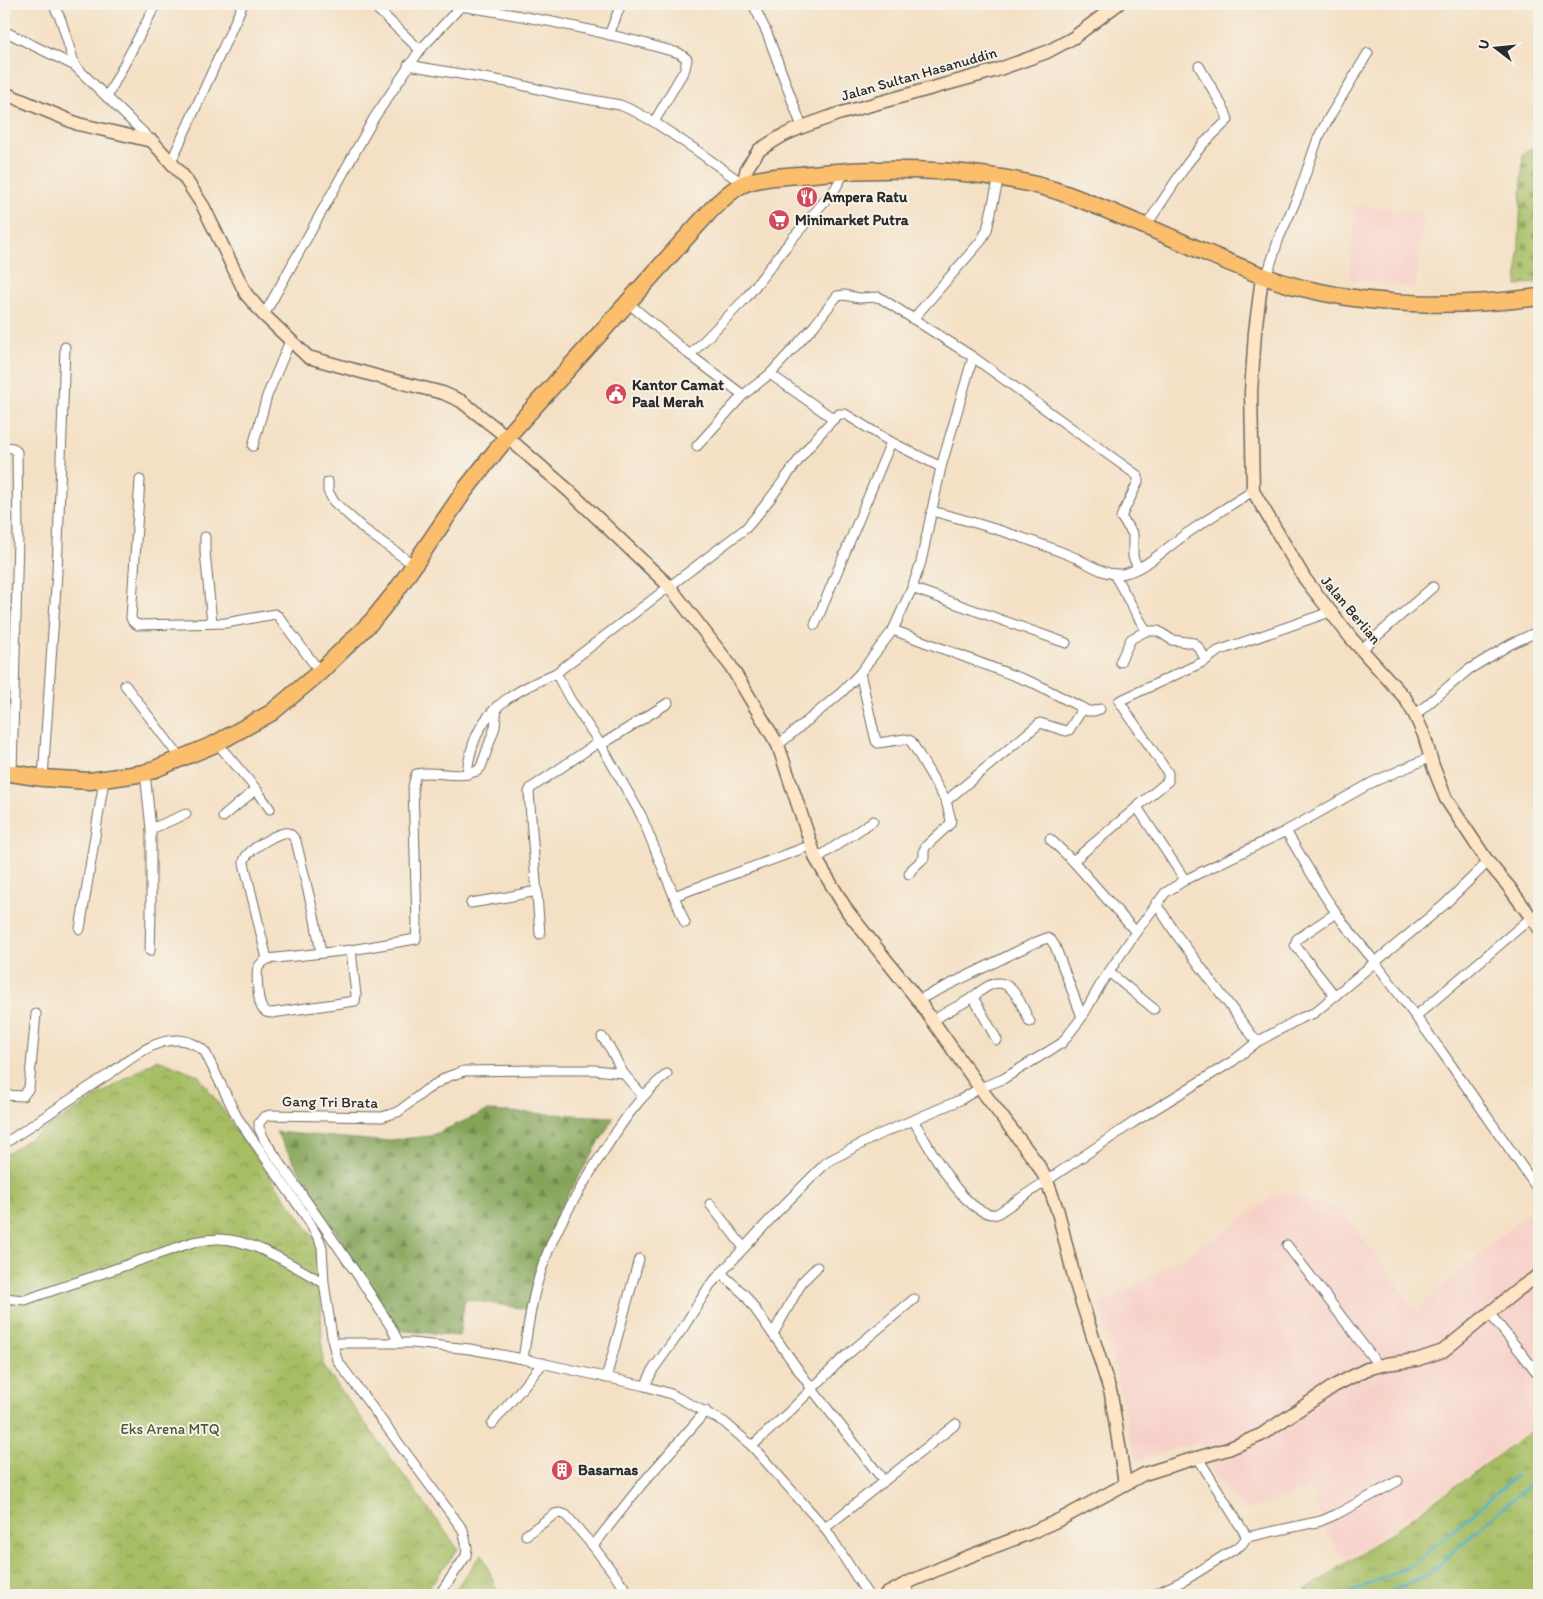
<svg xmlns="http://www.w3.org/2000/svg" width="1543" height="1599" font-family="Itim,sans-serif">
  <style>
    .built { fill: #f7d1c9 }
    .grass { fill: url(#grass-tufts); stroke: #687447 }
    .forest { fill: url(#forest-firs); stroke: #586842 }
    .cemetery { fill: url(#cemetery-stones); stroke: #687447 }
    .park { fill: url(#park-crowns); stroke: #687447 }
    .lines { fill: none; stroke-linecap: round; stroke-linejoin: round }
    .stream { stroke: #4cb2cb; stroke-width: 2.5 }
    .street-casing { stroke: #716a61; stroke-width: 11 }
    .secondary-casing { stroke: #716a61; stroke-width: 15 }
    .highway-casing { stroke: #716a61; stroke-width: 19 }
    .street { stroke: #fff; stroke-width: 9 }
    .secondary { stroke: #fde5c5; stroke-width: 12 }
    .highway { stroke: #fabe6d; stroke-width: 16 }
    .labels { text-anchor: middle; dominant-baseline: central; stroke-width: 4; stroke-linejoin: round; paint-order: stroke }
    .street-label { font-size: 15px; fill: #2b2b2b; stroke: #f7f3e8 }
    .poi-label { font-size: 15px; font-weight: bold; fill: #2b2b2b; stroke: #f7f3e8; text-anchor: start }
    .park-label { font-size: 15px; fill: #50573c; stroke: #f7f3e8 }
  </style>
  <defs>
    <pattern id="grass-tufts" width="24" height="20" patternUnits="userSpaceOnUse" patternTransform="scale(1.25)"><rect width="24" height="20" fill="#a6bd63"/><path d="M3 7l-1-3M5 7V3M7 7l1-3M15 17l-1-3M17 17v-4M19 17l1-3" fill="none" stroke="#879a52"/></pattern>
    <pattern id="forest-firs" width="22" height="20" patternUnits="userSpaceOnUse" patternTransform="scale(1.25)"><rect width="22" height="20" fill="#84a459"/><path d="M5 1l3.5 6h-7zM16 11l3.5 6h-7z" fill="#6c864a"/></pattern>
    <pattern id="cemetery-stones" width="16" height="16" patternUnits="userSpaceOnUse" patternTransform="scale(1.25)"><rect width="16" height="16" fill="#a6bd63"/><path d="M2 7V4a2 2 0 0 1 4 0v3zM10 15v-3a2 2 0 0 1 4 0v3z" fill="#879a52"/></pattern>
    <pattern id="park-crowns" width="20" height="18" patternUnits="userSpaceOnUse" patternTransform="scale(1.25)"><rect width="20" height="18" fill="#a6bd63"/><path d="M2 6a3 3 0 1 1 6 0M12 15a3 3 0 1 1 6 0" fill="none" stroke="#879a52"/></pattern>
  </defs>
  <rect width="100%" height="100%" fill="#f7f3e8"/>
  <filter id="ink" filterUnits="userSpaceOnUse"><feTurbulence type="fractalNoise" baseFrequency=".02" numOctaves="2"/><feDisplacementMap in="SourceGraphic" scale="10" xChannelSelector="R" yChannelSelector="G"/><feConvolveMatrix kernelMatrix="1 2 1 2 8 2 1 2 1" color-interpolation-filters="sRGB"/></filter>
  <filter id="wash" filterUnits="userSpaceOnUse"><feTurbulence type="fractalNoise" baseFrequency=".0096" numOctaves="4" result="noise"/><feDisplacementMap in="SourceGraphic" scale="20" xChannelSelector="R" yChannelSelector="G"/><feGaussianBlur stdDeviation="1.12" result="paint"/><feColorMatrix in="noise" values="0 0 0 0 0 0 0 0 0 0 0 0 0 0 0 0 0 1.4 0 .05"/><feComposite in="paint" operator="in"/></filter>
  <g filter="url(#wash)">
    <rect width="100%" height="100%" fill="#f4e0c4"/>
    <g class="built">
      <path d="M1355,205L1424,213L1416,288L1350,279Z"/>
      <path d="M1280,1191L1342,1210L1416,1310L1539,1203V1424L1345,1561L1326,1532L1310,1487L1244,1511L1214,1475L1200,1441L1136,1460L1100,1305L1219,1236Z"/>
    </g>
    <g class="grass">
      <path d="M1539,1426V1595H1298L1382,1539Z"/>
      <path d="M482,1554L499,1595H451Z"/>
    </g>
    <path class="forest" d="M487,1111L614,1117L557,1214L526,1309L465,1299L459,1336L395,1330L276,1132L380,1141L430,1136Z"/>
    <path class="cemetery" d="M1539,144V282L1517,286L1523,154Z"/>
    <path class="park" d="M157,1059L198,1075L319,1245L323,1366L458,1549L423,1595H4V1155Z"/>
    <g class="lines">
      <g class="stream">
        <path d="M1344,1595L1415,1564L1516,1476"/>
        <path d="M1383,1595L1428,1574L1539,1476"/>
      </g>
    </g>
  </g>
  <g filter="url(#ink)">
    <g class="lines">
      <g class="street-casing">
        <g id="street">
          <path d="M53,4L61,20L75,66"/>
          <path d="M372,4L420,50"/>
          <path d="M753,4L767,33L802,127"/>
          <path d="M460,6C535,17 607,32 679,53L687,59L685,69L654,122"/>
          <path d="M4,31L75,66L152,141"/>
          <path d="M609,35L621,4"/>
          <path d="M408,65L513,83L558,94L620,105L634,111L654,122L696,150L743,184"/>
          <path d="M107,97L156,4"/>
          <path d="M171,162L243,4"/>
          <path d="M1146,226L1187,164L1203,144L1228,120L1225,111L1199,66"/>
          <path d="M1266,278L1279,238L1298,196L1318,138L1330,116L1368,53"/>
          <path d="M627,302L690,355L743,395L770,374L814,326L837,296L844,295L859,298L879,297L973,357L941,467L921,562L912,588L893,630L860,673L842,692L778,745"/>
          <path d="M264,315L374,118L420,50L463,4"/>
          <path d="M913,319L981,241L987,230L999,177"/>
          <path d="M690,355L746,298L792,239L835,189L845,171"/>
          <path d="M973,357L1138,476V482L1121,517L1133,534V557L1138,568"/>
          <path d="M770,374L834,419"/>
          <path d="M253,446L267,396L290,341"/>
          <path d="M697,446L743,395"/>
          <path d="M4,447L13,448L17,452L18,537L12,773"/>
          <path d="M140,480L131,618L133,622L138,625L226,623L275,614L279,617L320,672"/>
          <path d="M328,482V491L334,502L365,530L414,565"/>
          <path d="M932,511C981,524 1030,538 1076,558C1091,565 1108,578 1126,573C1148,567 1167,547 1186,534C1208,519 1230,505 1253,491"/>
          <path d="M205,537V552L212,623"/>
          <path d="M1114,574L1146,631H1158L1172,640L1194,643L1199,648L1206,660"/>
          <path d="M912,588L1066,643"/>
          <path d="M815,625L891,442"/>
          <path d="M893,630L1036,684L1088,711H1094L1100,709"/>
          <path d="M1362,649L1433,587"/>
          <path d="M1120,662L1131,639L1146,631"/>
          <path d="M860,673L876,741L878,743L905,739L911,741L946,801L1040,723L1066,731L1069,730L1083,708"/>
          <path d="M125,685L181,759"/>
          <path d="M1415,715L1468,670L1511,644L1539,631"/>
          <path d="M217,743L256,789L270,809"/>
          <path d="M601,745L668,703"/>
          <path d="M145,773L151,829V913L150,951"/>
          <path d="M467,774L477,771L481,767L495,727L497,706"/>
          <path d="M43,778L57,572L65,347"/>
          <path d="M223,817L256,789"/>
          <path d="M151,829L186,814"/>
          <path d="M1286,831L1324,895L1344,924L1375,962L1442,1052L1539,1191"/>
          <path d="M1050,839L1073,861L1136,932"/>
          <path d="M816,859L873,821"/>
          <path d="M1073,861L1137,807"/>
          <path d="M909,874L912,869L924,858V850L926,846L950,824L951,820L946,801"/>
          <path d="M1185,880L1137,807L1168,781V773L1119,701L1203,662L1218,651L1330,612"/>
          <path d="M674,896L812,845"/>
          <path d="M471,903L507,897L537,891"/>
          <path d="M1156,903L1176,934L1257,1042"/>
          <path d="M685,923L641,815L601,745L570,699L556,673L746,528C779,492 803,447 839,414H845L891,442L941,467"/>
          <path d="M80,929L104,780"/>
          <path d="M540,934L529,792L531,788L599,742"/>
          <path d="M351,950L356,995L355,1001L272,1013C268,1013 264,1012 262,1008C258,1003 256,974 258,968C260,963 264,962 267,959L351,950L416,939L417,923L413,786L416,774C432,770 450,777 467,774C473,713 505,696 556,673"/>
          <path d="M267,959L244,863C244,859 246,856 249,853C255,847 279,831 288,833C292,834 294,838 296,841L315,920L321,953"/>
          <path d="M1110,973L1154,1009"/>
          <path d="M1335,996L1295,945L1297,939L1336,913"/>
          <path d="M973,997L997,1040"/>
          <path d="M918,1000L1034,943L1047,938L1051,940L1055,946L1082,1017"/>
          <path d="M1416,1016L1532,917"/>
          <path d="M933,1021C944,1012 958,1007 970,999C977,994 984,987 993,984C1013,977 1023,1009 1030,1022"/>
          <path d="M602,1037L610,1048L623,1073L643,1096"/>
          <path d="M4,1095L23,1096L29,1088L36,1014"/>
          <path d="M913,1120C929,1145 964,1218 997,1214L1134,1122L1233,1061L1257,1042L1301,1018L1314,1013L1444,905L1488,862"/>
          <path d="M4,1144C38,1121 72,1098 106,1076C128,1062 150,1040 177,1040C186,1040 199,1045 205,1052L237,1117L305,1215L319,1239L322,1247L324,1283L333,1343L337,1360L463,1530L467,1547L466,1556L439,1595"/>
          <path d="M710,1204L744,1248"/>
          <path d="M1287,1245L1379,1366"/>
          <path d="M721,1273L745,1295L812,1389L884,1481"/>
          <path d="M4,1298L25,1300L193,1242C201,1241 209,1239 216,1239C250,1237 295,1267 324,1283"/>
          <path d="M1490,1314L1539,1375"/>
          <path d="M773,1334L802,1282L817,1267"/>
          <path d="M333,1343H412L470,1349L523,1359L645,1386L671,1394L724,1422L752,1446L825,1528L868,1595"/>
          <path d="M399,1343L391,1327L361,1280L265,1141L259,1128V1123L264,1117L270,1115L382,1117L398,1112L426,1090L447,1077L464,1071L534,1070H595L623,1073"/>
          <path d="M523,1359C528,1327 532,1295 543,1265C555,1229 576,1196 596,1163C618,1129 635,1100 667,1074"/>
          <path d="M606,1378L639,1259"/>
          <path d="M645,1386L654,1368L683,1328L710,1285L777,1212L827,1162L878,1135L960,1100L980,1088L1003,1079L1062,1043L1082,1017L1102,982L1136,932L1165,893L1185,880L1286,831L1373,782L1431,757"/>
          <path d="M492,1424L543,1363"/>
          <path d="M752,1446L789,1412L842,1359L914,1299"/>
          <path d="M1198,1458L1247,1537"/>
          <path d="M825,1528L956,1424"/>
          <path d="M526,1535L555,1514L560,1513L566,1515L593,1546L630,1595"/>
          <path d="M593,1546L642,1484L706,1411"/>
          <path d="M904,1585L911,1595"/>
          <path d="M1153,1595L1185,1580L1241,1545L1247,1537L1321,1521L1337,1514L1398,1481"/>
        </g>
      </g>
      <g class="secondary-casing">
        <g id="secondary">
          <path d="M4,93L78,124L152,141L184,177L203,206L246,294L264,315L308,357L383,378L443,393L461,401L507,437L568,490L669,586L730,665L778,745L816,859L848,912L918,1000L980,1088L1037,1163L1047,1181L1058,1212L1075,1281L1111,1394L1125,1484"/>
          <path d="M743,184L747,168L759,150L782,136L802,127L838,114L994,71L1047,52L1073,38L1118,4"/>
          <path d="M1262,277L1255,332L1251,392L1253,491L1305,579L1351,638L1405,698L1415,715L1424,735L1433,766L1446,799L1488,862L1509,887L1539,928"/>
          <path d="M885,1595L907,1583L957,1561L1030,1533L1061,1519L1144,1474L1176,1464L1228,1449L1261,1435L1334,1386L1367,1369L1386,1364L1416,1360L1443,1351L1519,1289L1539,1275"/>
        </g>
      </g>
      <g class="highway-casing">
        <path id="highway" d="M4,772L43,778L90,781L145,773L213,745L271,713L320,672L372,621L397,590L465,490L507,437L711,210C720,201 729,192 741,185C762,175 798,176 822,173C897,166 995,169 1066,194C1112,211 1157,231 1202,251C1238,266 1273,282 1311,290C1383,307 1466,307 1539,297"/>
      </g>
      <use href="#street" class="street"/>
      <use href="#secondary" class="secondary"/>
      <use href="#highway" class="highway"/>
    </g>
  </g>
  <defs>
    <g id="restaurant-disc" transform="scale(1.125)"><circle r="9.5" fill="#d1495b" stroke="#f7f3e8"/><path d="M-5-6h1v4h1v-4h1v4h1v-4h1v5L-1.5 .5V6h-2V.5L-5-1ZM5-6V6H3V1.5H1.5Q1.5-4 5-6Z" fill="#fff"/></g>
    <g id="supermarket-disc" transform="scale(1.125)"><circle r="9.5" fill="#d1495b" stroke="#f7f3e8"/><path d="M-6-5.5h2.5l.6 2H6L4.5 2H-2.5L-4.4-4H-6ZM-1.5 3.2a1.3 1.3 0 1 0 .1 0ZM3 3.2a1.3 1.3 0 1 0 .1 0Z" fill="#fff"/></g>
    <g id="civic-disc" transform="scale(1.125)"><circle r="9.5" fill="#d1495b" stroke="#f7f3e8"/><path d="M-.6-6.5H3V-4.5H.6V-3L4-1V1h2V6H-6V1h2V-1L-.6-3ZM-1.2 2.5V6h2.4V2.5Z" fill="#fff"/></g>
    <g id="building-disc" transform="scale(1.125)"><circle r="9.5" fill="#d1495b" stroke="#f7f3e8"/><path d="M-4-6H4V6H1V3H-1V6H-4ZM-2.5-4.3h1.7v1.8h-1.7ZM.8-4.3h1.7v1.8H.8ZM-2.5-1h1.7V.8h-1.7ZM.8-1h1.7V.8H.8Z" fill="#fff"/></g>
  </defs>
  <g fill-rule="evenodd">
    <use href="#restaurant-disc" x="807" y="197"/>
    <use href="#supermarket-disc" x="779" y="220"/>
    <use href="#civic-disc" x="616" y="394"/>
    <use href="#building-disc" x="562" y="1470"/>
  </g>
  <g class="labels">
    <g class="street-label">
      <text transform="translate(919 74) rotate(-16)">Jalan Sultan Hasanuddin</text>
      <text transform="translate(1351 610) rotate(50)">Jalan Berlian</text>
      <text transform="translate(330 1102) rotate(1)">Gang Tri Brata</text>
    </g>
    <g class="poi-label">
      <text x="823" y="197">Ampera Ratu</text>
      <text x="795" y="220">Minimarket Putra</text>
      <text x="632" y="385">Kantor Camat<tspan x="632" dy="17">Paal Merah</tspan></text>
      <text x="578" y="1470">Basarnas</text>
    </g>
    <g class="park-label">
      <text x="170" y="1429">Eks Arena MTQ</text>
    </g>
  </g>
  <rect width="1543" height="1599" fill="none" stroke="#f7f3e8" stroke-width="20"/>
  <g transform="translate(1496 48) rotate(286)" stroke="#f7f3e8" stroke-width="4" paint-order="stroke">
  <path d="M0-4L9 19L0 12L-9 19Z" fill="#2b2b2b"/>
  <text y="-8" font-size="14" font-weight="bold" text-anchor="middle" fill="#2b2b2b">U</text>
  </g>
</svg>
